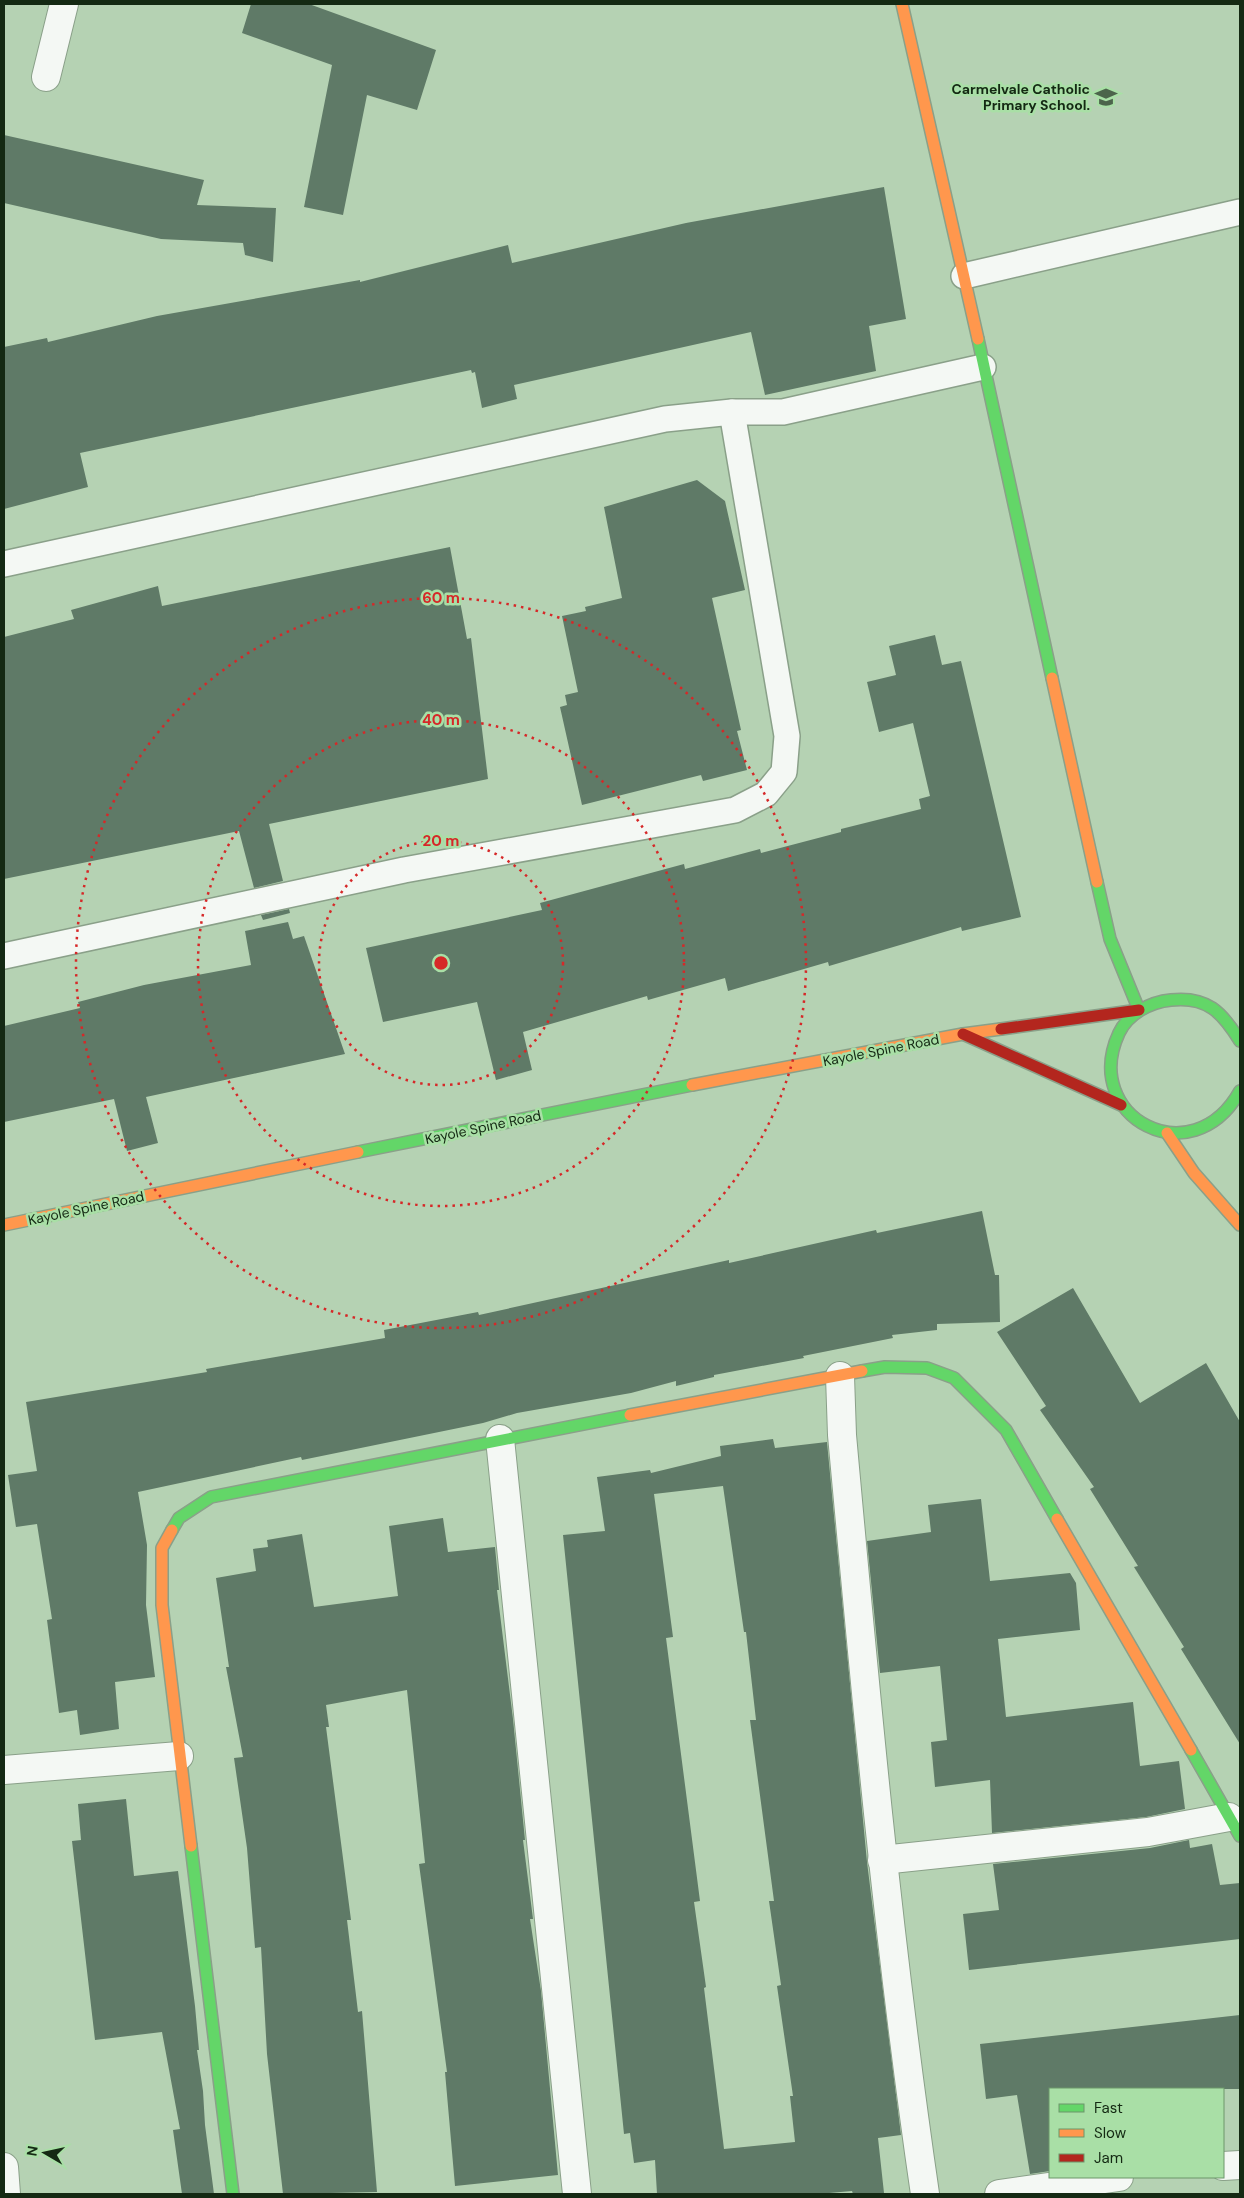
<svg xmlns="http://www.w3.org/2000/svg" width="1244" height="2198" font-family="'DM Sans',sans-serif">
  <style>
    .building { fill: #5f7a67; fill-rule: evenodd }
    .lines { fill: none; stroke-linecap: round; stroke-linejoin: round }
    .lane-casing { stroke: #8aa089; stroke-width: 28 }
    .street-casing { stroke: #8aa089; stroke-width: 30 }
    .fast-casing { stroke: #8aa089; stroke-width: 14 }
    .slow-casing { stroke: #8aa089; stroke-width: 14 }
    .jam-casing { stroke: #8aa089; stroke-width: 14 }
    .lane { stroke: #f4f8f4; stroke-width: 25 }
    .street { stroke: #f4f8f4; stroke-width: 28 }
    .fast { stroke: #63d668; stroke-width: 11 }
    .slow { stroke: #ff974d; stroke-width: 11 }
    .jam { stroke: #b3261e; stroke-width: 11 }
    .ring { fill: none; stroke: #d62828; stroke-width: 2.5; stroke-dasharray: 2.5 5 }
    .labels { text-anchor: middle; dominant-baseline: central; stroke-width: 5; stroke-linejoin: round; paint-order: stroke }
    .poi-label { font-size: 14px; font-weight: bold; fill: #142913; stroke: #a9dfa6; text-anchor: end }
    .street-label { font-size: 14px; fill: #142913; stroke: #a9dfa6 }
    .centre { fill: #d62828; stroke: #a9dfa6; stroke-width: 2.5 }
    .ring-label { font-size: 15px; text-anchor: middle; font-weight: bold; fill: #d62828; stroke: #a9dfa6; stroke-width: 5; stroke-linejoin: round; paint-order: stroke }
  </style>
  <rect width="100%" height="100%" fill="#b5d2b3"/>
  <g class="building">
    <path d="M251,4H309L436,50L417,110L367,95L343,215L304,207L332,65L242,33Z"/>
    <path d="M4,135L204,180L197,205L276,208L273,262L245,255L243,243L161,239L4,203Z"/>
    <path d="M884,187L906,319L869,326L876,371L765,395L751,332L514,385L517,399L482,408L475,372L472,373L471,370L80,453L88,487L4,509V347L47,338L48,342L157,316L360,280V282L508,245L512,263L686,223Z"/>
    <path d="M697,480L725,501L745,590L712,598L741,730L737,731L747,770L703,781L701,775L582,805L560,707L567,705L565,695L578,692L562,616L586,611L585,607L622,598L604,507Z"/>
    <path d="M450,547L467,639L471,638L488,779L269,824L283,881L254,888L239,831L4,879V637L74,619L71,610L158,586L162,606Z"/>
    <path d="M935,635L942,665L961,661L1021,917L962,931L961,927L829,966L828,962L728,991L725,978L648,1000L647,996L523,1032L532,1070L496,1080L477,1002L383,1022L366,948L542,910L540,903L684,864L685,869L760,849L761,853L841,832V829L921,809L919,799L930,796L913,723L879,732L867,682L896,675L889,646Z"/>
    <path d="M289,909L290,913L263,920L261,915Z"/>
    <path d="M288,922L293,939L304,936L345,1054L146,1097L158,1143L127,1151L114,1099L4,1122V1026L80,1008L78,1002L144,985L251,965L245,931Z"/>
    <path d="M982,1211L995,1275H999L1000,1322L937,1324V1330L892,1335L893,1338L803,1356L804,1358L714,1375V1377L676,1386V1381L631,1393L517,1413L483,1423L302,1460L301,1457L138,1492L147,1545L146,1605L155,1677L115,1682L119,1729L80,1735L77,1710L59,1713L47,1620L52,1619L37,1524L16,1527L8,1475L37,1471L26,1402L207,1372L206,1369L385,1338L384,1330L478,1312L479,1315L729,1260V1263L876,1230L877,1233Z"/>
    <path d="M1073,1288L1140,1403L1206,1363L1240,1422V1744L1181,1649L1184,1647L1134,1567L1138,1566L1090,1489L1094,1487L1040,1410L1046,1406L997,1332Z"/>
    <path d="M773,1439L775,1448L827,1442L867,1862L901,2135L878,2138L884,2193L853,2194L852,2191L818,2194H657L655,2160L634,2163L630,2133L624,2134L563,1535L605,1531L597,1477L650,1470L651,1473L721,1456L720,1446ZM723,1486L744,1632H746L756,1720H750L774,1901H769L781,1985L777,1986L793,2096H790L795,2142L724,2149L704,1988L706,1987L694,1902L700,1901L666,1638L673,1637L654,1494Z"/>
    <path d="M981,1499L990,1581L1070,1573L1076,1583L1080,1630L998,1639L1006,1717L1133,1702L1140,1766L1179,1761L1185,1809L1146,1817L992,1833L990,1780L935,1787L931,1742L947,1740L940,1666L880,1673L867,1541L931,1532L928,1505Z"/>
    <path d="M443,1518L448,1552L495,1547L499,1590H497L513,1719L525,1840H523L533,1919H530L541,1991L558,2175L455,2186L445,2072H447L419,1864L425,1863L407,1690L326,1705L329,1727H326L351,1920H347L358,2012L362,2011L377,2192L283,2194L267,2054L261,1947L255,1948L247,1848L234,1758L243,1757L226,1667H229L216,1578L256,1571L253,1549L268,1547L267,1540L302,1534L314,1607L398,1596L389,1526Z"/>
    <path d="M126,1799L134,1876L178,1871L195,2006L199,2050H197L203,2091L205,2125L214,2194H182L173,2130L180,2129L162,2032L95,2040L72,1841L81,1840L78,1804Z"/>
    <path d="M1189,1840L1190,1848L1212,1844L1220,1885L1240,1883V1939L969,1970L963,1914L999,1910L993,1864L1150,1848Z"/>
    <path d="M1240,2015V2089H1050V2171L1030,2174L1017,2095L986,2099L980,2044Z"/>
  </g>
  <g class="lines">
    <g class="lane-casing">
      <g id="lane">
        <path d="M964,276L1240,212"/>
        <path d="M4,564L665,419L732,412H783L983,367"/>
        <path d="M4,956L404,870L735,810L766,794L784,772L787,736L732,412"/>
      </g>
    </g>
    <g class="street-casing">
      <g id="street">
        <path d="M46,77L64,4"/>
        <path d="M840,1376L842,1435C865,1689 888,1942 925,2194"/>
        <path d="M500,1439L577,2194"/>
        <path d="M4,1770L179,1756"/>
        <path d="M882,1860L1148,1832L1229,1817"/>
        <path d="M1223,2166L1240,2165"/>
        <path d="M4,2167L6,2194"/>
        <path d="M999,2194L1119,2177"/>
      </g>
    </g>
    <g class="fast-casing">
      <g id="fast">
        <path d="M978,339L1052,678"/>
        <path d="M1097,882L1110,939L1139,1010"/>
        <path d="M1240,1041C1222,1012 1207,996 1171,1000C1150,1002 1128,1014 1119,1033C1080,1117 1192,1177 1240,1091"/>
        <path d="M358,1152L692,1085"/>
        <path d="M862,1371L885,1367L927,1368L954,1378L1006,1430L1057,1519"/>
        <path d="M172,1530L179,1518L211,1497L630,1415"/>
        <path d="M1191,1750L1240,1836"/>
        <path d="M191,1846L233,2194"/>
      </g>
    </g>
    <g class="slow-casing">
      <g id="slow">
        <path d="M902,4L978,339"/>
        <path d="M1052,678L1097,882"/>
        <path d="M692,1085L963,1034L1001,1029"/>
        <path d="M1167,1133L1194,1173L1240,1225"/>
        <path d="M4,1225L358,1152"/>
        <path d="M630,1415L862,1371"/>
        <path d="M1057,1519L1191,1750"/>
        <path d="M172,1530L162,1548V1605L191,1846"/>
      </g>
    </g>
    <g class="jam-casing">
      <g id="jam">
        <path d="M1001,1029L1139,1010"/>
        <path d="M963,1034L1121,1105"/>
      </g>
    </g>
    <use href="#lane" class="lane"/>
    <use href="#street" class="street"/>
    <use href="#fast" class="fast"/>
    <use href="#slow" class="slow"/>
    <use href="#jam" class="jam"/>
  </g>
  <g class="ring">
    <circle cx="441" cy="963" r="122"/>
    <circle cx="441" cy="963" r="243"/>
    <circle cx="441" cy="963" r="365"/>
  </g>
  <defs>
    <g id="school-bare" transform="scale(1.725)"><path d="M0-5L7-2L0 1L-7-2ZM-4 1L0 2.5L4 1V4Q0 6-4 4Z" fill="#4c644b" stroke="#a9dfa6" stroke-width="2.5" paint-order="stroke"/></g>
  </defs>
  <g fill-rule="evenodd">
    <use href="#school-bare" x="1106" y="97"/>
  </g>
  <g class="labels">
    <g class="poi-label">
      <text x="1090" y="89">Carmelvale Catholic<tspan x="1090" dy="16">Primary School.</tspan></text>
    </g>
    <g class="street-label">
      <text transform="translate(881 1050) rotate(-11)">Kayole Spine Road</text>
      <text transform="translate(483 1127) rotate(-12)">Kayole Spine Road</text>
      <text transform="translate(86 1208) rotate(-12)">Kayole Spine Road</text>
    </g>
  </g>
  <circle cx="441" cy="963" r="8" class="centre"/>
  <g class="ring-label">
    <text x="441" y="603">60 m</text>
    <text x="441" y="725">40 m</text>
    <text x="441" y="846">20 m</text>
  </g>
  <rect width="1244" height="2198" fill="none" stroke="#142913" stroke-width="10"/>
  <rect x="1049" y="2088" width="175" height="90" fill="#a9dfa6" stroke="#6d966b"/>
  <rect x="1059" y="2104" width="25" height="8" fill="#63d668" stroke="#6d966b"/>
  <text x="1094" y="2113" font-size="15" fill="#142913">Fast</text>
  <rect x="1059" y="2129" width="25" height="8" fill="#ff974d" stroke="#6d966b"/>
  <text x="1094" y="2138" font-size="15" fill="#142913">Slow</text>
  <rect x="1059" y="2154" width="25" height="8" fill="#b3261e" stroke="#6d966b"/>
  <text x="1094" y="2163" font-size="15" fill="#142913">Jam</text>
  <g transform="translate(45 2153) rotate(279)" stroke="#a9dfa6" stroke-width="4" paint-order="stroke">
  <path d="M0-4L9 19L0 12L-9 19Z" fill="#142913"/>
  <text y="-8" font-size="14" font-weight="bold" text-anchor="middle" fill="#142913">N</text>
  </g>
</svg>
